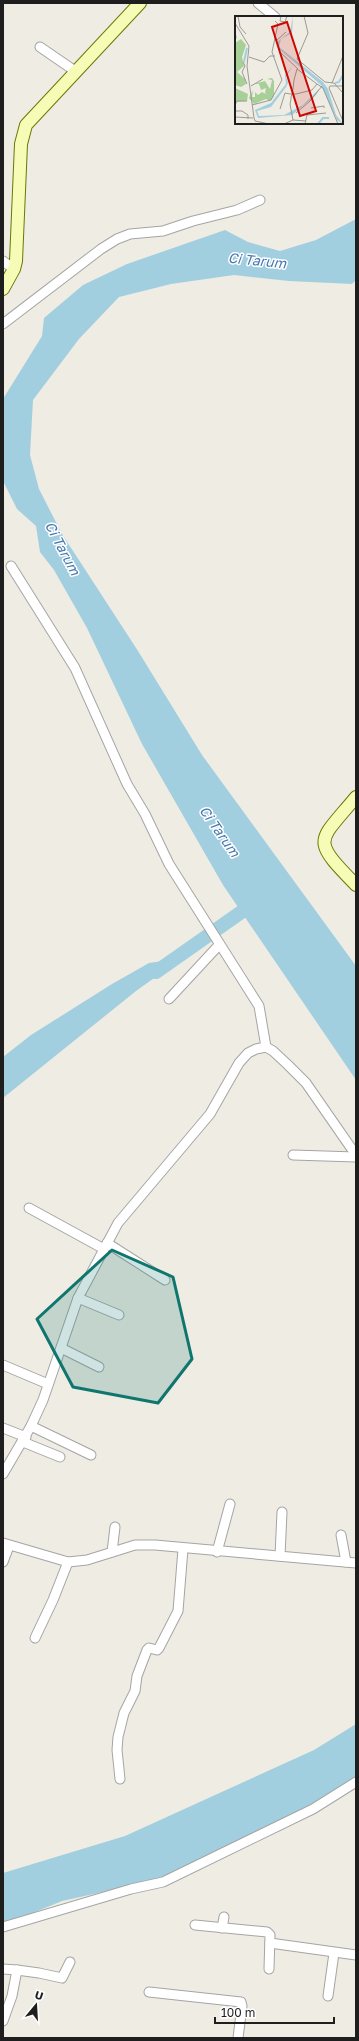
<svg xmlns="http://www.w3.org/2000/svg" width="359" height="2041" font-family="'Golos Text',sans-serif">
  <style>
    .water { fill: #a2cfdf }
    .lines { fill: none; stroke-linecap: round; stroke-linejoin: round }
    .river { stroke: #a2cfdf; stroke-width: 14 }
    .street-casing { stroke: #a5a5a5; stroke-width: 11 }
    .secondary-casing { stroke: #687900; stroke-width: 14 }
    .street { stroke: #fff; stroke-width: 9 }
    .secondary { stroke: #f6fcb5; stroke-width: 12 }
    .marked { fill: #0f766e; fill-opacity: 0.2; stroke: #0f766e; stroke-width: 3; stroke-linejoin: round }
    .labels { text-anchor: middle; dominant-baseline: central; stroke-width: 3; stroke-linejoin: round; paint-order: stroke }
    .water-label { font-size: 14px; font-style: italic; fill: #4679b1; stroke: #fff }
    .inset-river { fill: none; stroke: #a2cfdf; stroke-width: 2 }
    .inset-road { fill: none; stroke: #9b9a94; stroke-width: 1 }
    .view { fill: #cc0600; fill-opacity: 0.15; stroke: #cc0600; stroke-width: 2 }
    .inset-edge { fill: none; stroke: #1e1e1e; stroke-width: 2 }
  </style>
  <rect width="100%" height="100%" fill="#efece3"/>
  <g class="water">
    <path d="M356,219V280L352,284L289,281L234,275L171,284L119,297L79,339L33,400L30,455L39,489L62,534L138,651L202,755L356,966V1080L223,885L142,744L87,628L54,570L40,552L36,526L17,509L3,481V399L42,336L44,318L83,285L127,264L225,230L248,242L280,251L316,240Z"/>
    <path d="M170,960L171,966L136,991L3,1098V1057L31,1035L112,984L149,963Z"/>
    <path d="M356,1724V1779L291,1818L157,1880L62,1901L3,1925V1873L125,1836L314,1750Z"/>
  </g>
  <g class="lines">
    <path class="river" d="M156,972L257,901"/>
    <g class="street-casing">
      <g id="street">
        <path d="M258,3L275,17"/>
        <path d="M40,47L75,71"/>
        <path d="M3,261L14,269"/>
        <path d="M3,324L101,249L117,239L130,234L163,231L193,221L237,210L260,200"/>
        <path d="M11,566L75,668L127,784L145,814L169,864L259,1006L266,1047"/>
        <path d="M169,999L219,945"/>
        <path d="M293,1155L356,1157"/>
        <path d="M29,1208L104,1249"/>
        <path d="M107,1243L165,1280"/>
        <path d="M78,1298L119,1315"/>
        <path d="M61,1348L99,1367"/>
        <path d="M3,1365L48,1384"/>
        <path d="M31,1426L91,1455"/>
        <path d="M3,1428L26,1437"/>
        <path d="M23,1442L60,1457"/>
        <path d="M3,1474L31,1426L43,1400L78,1298L118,1223L210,1114L239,1063L248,1053L256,1049L266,1047L273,1051L288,1065L306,1083L356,1155"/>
        <path d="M341,1535L346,1562"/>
        <path d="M3,1543L68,1562L87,1560L135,1545H155L356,1563"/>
        <path d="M112,1552L115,1527"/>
        <path d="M217,1552L230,1504"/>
        <path d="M280,1556L282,1512"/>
        <path d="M3,1562L9,1546"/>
        <path d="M35,1638L53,1600L68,1562"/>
        <path d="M120,1779L117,1750L118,1737L124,1713L135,1691L137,1676L147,1650L149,1648L157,1650L159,1648L178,1611L183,1549"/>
        <path d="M195,1925L267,1932L270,1935L269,1969"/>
        <path d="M3,1927L131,1889L163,1882L313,1809L356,1782"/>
        <path d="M222,1928L224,1917"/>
        <path d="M270,1943L356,1955"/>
        <path d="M3,1969L17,1970"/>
        <path d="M149,1992L241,2002L242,2006L238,2038"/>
        <path d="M328,1996L334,1953"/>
        <path d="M3,2021L12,1996L17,1970L39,1973L62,1978L70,1962"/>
      </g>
    </g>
    <g class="secondary-casing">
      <g id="secondary">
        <path d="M3,289L14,269L16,261L21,144L26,125L140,3"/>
        <path d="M356,797C318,843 310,838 356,885"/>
      </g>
    </g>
    <use href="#street" class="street"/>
    <use href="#secondary" class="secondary"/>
  </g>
  <path class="marked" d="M112,1250L173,1277L192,1359L158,1403L73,1387L37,1319Z"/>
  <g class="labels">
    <g class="water-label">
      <text transform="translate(257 260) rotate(6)">Ci Tarum</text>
      <text transform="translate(63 548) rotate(62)">Ci Tarum</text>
      <text transform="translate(220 831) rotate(55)">Ci Tarum</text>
    </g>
  </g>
  <g transform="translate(235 16)">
    <rect width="108" height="108" fill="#efece3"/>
    <path d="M0,19L2,20L0,27L6,23L11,29L7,41L9,50L2,56L10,63L11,68L6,71L0,69ZM32,63L37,62L39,65V80L35,85L31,83L19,88L14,82L18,74L17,81H20V76L23,79L27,76L33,79L30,77L31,72L26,74L24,68H19L30,65L35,73L37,64ZM0,72L13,78L12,85L0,86Z" fill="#a6d096"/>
    <path d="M58,0L57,17L46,23L44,31L88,66L93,73L101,99L108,108L102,104L86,69L43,32V25L55,16ZM57,51L51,61L53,67L51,71L36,91L22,95L24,100L49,99L68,89L84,73L81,79L57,99L23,102L20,94L36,87L51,68L50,59Z" fill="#a2cfdf"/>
    <path class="inset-river" d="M9,46L12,32M100,67L104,66L108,59M83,108L88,102H94"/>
    <path class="inset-road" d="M3,0L5,11L11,18M46,0L45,5L50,6L52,0M69,0L73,17L62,43L90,66L99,67L108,77M0,7L14,30L12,50L19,102L20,105L34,108M41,25L51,16M45,36L63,53M14,41L29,46L35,40H40M8,46L10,50L7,56L12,68M97,67L108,40M82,68L88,72L103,108M16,70L28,63M108,70H95L94,72L108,105M0,89L2,85H12M17,89L36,84L47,64L37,36L43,8L40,5M76,92L89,90V92M45,93L50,77L55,78H61L77,74L82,68L62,53L59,64L58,73L57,77V78L56,81V83L55,88L58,104L49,108M0,95H7L13,99V103M61,97L75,85L87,70M0,101L18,102M58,104L71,105M70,108L72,99L91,97"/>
    <path class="view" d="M52,6L81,95L65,100L37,11Z"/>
    <rect width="108" height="108" class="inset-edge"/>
  </g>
  <rect width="359" height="2041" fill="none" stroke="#1e1e1e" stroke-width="8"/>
  <g transform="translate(36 2005) rotate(18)" stroke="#ffffff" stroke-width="3" paint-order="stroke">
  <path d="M0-3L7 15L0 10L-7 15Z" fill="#1e1e1e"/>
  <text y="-6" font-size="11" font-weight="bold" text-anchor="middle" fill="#1e1e1e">U</text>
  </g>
  <path d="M215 2017v6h119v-6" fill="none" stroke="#1e1e1e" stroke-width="2"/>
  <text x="221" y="2017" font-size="12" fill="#1e1e1e" stroke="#ffffff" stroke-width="3" paint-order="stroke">100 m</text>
</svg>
